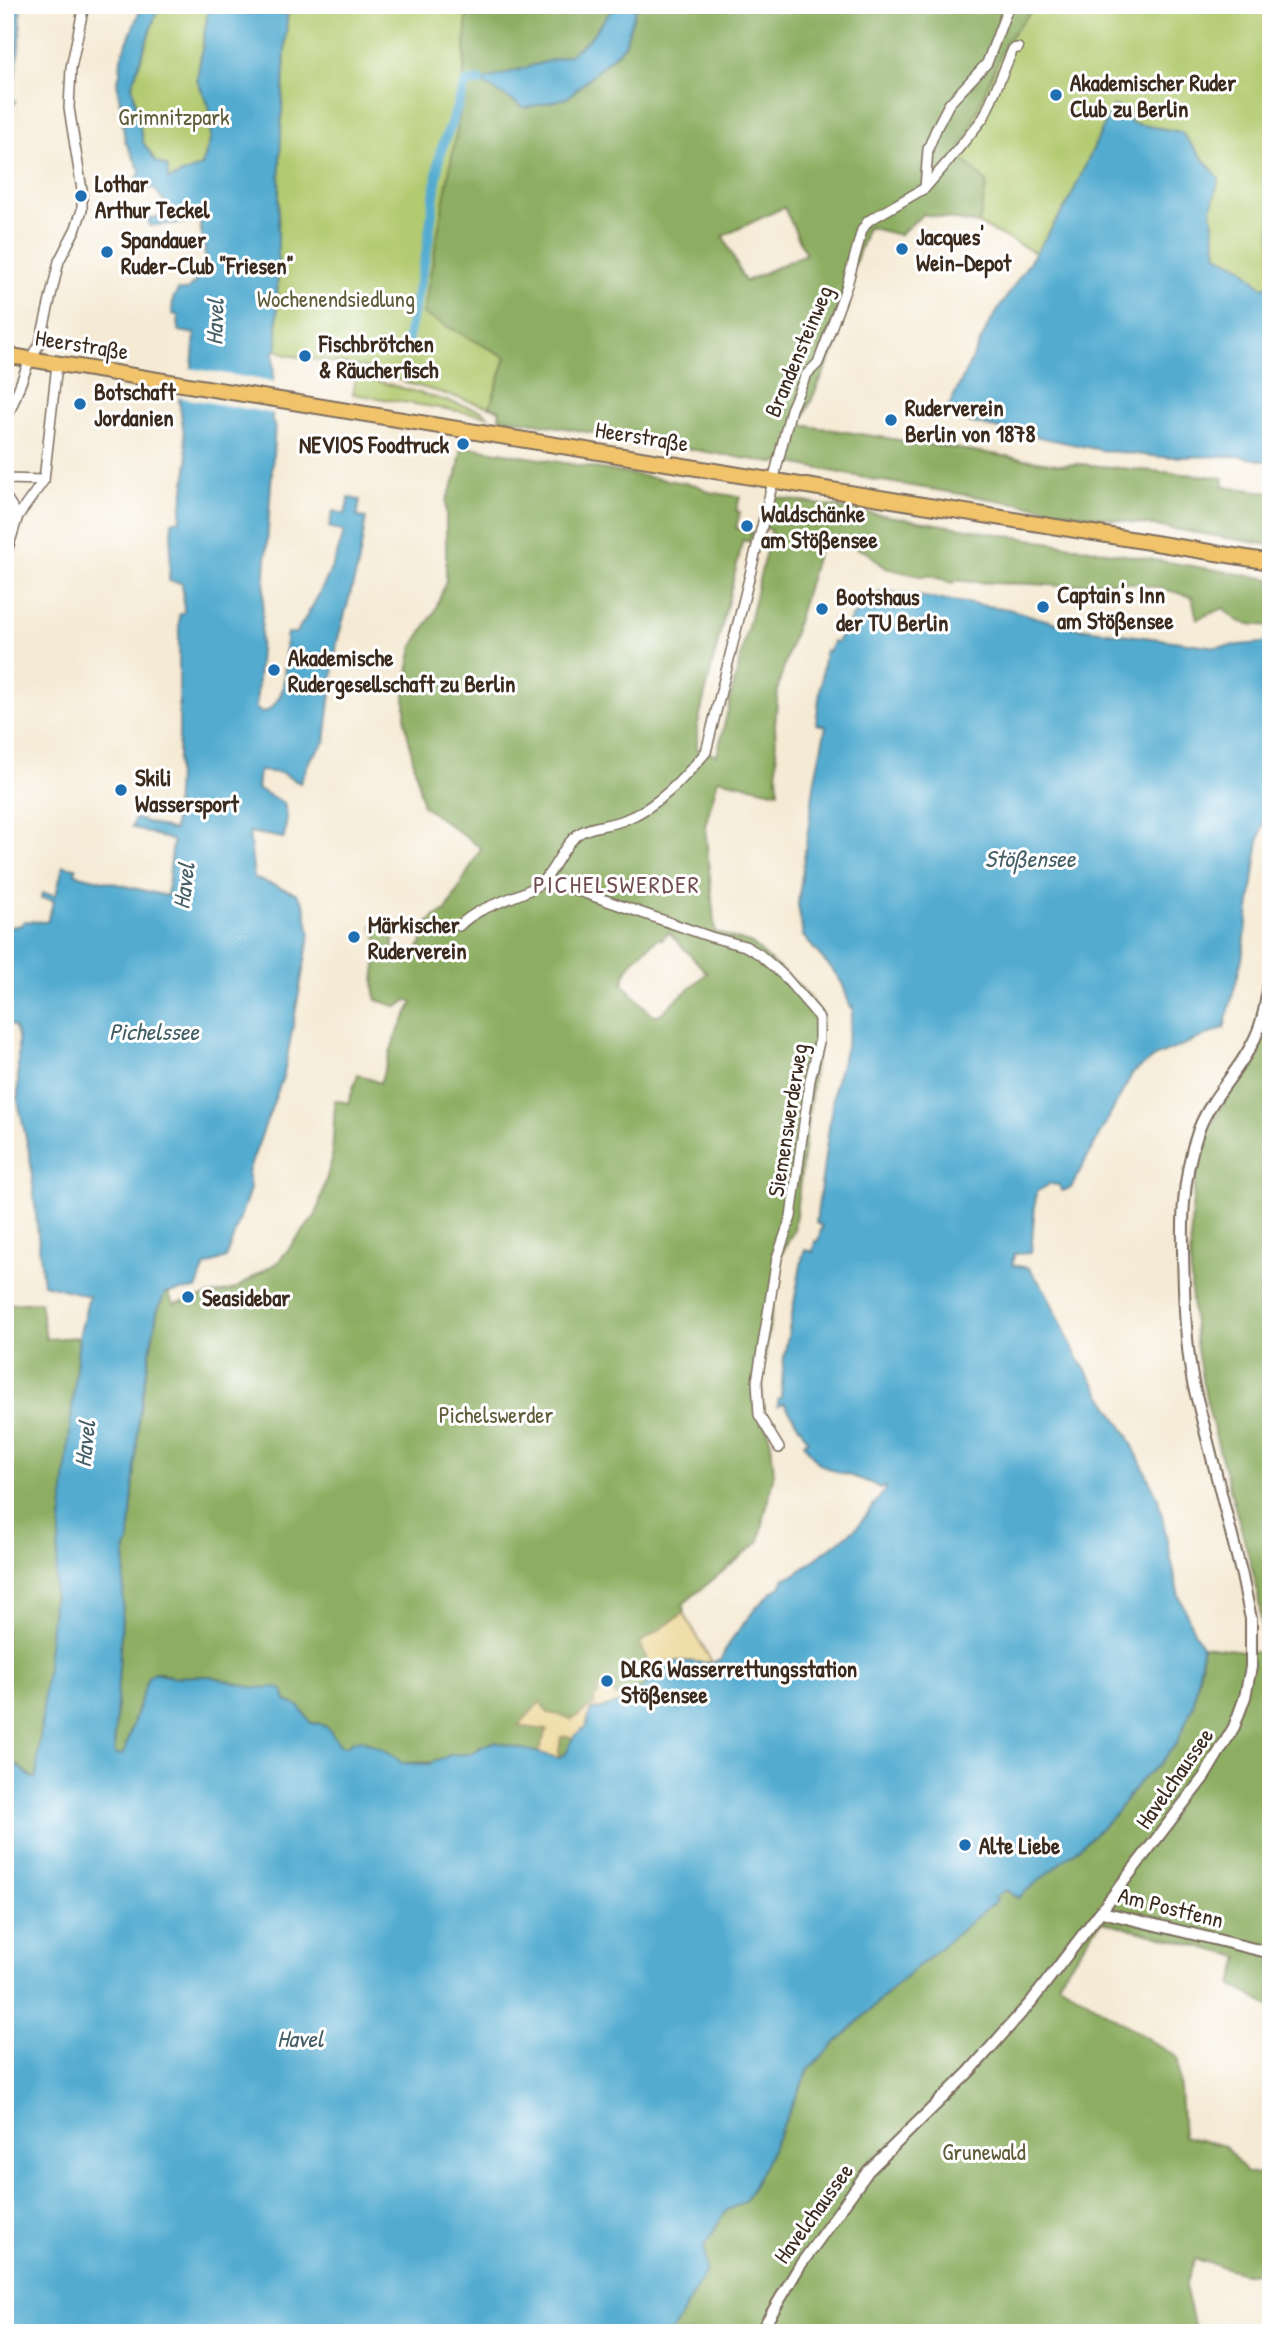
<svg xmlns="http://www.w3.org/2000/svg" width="1276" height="2338" font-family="'Patrick Hand',sans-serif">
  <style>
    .green { fill: #b2ca70; stroke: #767a47; stroke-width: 2; fill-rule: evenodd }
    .forest { fill: #8dae62; stroke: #646c40; stroke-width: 2; fill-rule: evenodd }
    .sand { fill: #eeda9e; stroke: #94825e; stroke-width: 2 }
    .water { fill: #52acd0; stroke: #466b77; stroke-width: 2 }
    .pier { fill: #f5ead4 }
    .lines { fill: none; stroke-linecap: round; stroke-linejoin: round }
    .canal { stroke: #52acd0; stroke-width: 10 }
    .minor-casing { stroke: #7c6d5e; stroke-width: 12 }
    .tertiary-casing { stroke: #7c6d5e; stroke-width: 14 }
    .primary-casing { stroke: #7c6d5e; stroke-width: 18 }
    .minor { stroke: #fff; stroke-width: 9 }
    .tertiary { stroke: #fff; stroke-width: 10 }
    .primary { stroke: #f1c36a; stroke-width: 14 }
    .poi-dot { fill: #1f6fb2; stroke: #fff; stroke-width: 2.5 }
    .labels { text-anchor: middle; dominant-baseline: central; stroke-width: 6; stroke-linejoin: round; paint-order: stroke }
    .poi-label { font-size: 23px; font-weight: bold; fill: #3b2a1e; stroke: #fff; text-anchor: start }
    .park-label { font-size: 23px; fill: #5f5a37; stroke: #fff }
    .street-label { font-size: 23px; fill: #3b2a1e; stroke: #fff }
    .water-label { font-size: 24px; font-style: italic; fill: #445e65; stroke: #fff }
    .neighbourhood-label { font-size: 24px; letter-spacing: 2px; fill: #724d50; stroke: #fff }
  </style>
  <rect width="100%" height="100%" fill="#fff"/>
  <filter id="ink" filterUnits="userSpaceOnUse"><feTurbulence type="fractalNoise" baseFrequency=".0143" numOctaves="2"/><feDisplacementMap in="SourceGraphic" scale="14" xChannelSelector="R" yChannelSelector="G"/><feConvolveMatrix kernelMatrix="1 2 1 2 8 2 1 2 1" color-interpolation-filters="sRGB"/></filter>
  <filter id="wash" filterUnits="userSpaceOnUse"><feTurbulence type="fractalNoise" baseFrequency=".00686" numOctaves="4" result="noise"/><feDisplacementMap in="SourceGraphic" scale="28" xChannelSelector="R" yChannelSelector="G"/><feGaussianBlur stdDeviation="1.57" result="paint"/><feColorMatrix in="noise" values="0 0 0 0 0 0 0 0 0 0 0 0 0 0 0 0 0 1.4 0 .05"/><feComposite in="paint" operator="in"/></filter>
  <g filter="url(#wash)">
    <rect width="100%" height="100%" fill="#f5ead4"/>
    <g class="green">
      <path d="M159,5H209L197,80L209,106L211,137L202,166L168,180L143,142L132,85Z"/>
      <path d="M288,5H467L463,95L479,81L567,98L624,47L637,5H1271V286L1260,287L1242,267L1217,255L1211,209L1219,178L1181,132L1131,123L1068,203L1036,253L979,224L923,214L899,235L868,227L826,342L839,339L800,425L1063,465L1078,464L1224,478L1223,486L1271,493V545L876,480L782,461L773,463L499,417L500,410L411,384L368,368L287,355L277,350L278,173ZM784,207L806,254L744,282L723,236Z"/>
      <path d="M356,375L482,411L488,416L353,394Z"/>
    </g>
    <g class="forest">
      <path d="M467,5H616L589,39L570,55L480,81L525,108L567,98L624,47L637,5H1036L1006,42L958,155L987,182L979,224L923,214L899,235L868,227L826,342L839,339L800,425L1063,465L1078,464L1224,478L1223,486L1271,493V545L876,480L782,461L773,463L499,417L500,410L490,406L506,357L423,314L463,96ZM784,207L806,254L745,282L723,236Z"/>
      <path d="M462,446L697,485L709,492L740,497L736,511L740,512L736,528L752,532L750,542L743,540L697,727V749L717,755L771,530L765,528L773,497L1271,579V626C1250,624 1237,626 1224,608L1197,619L1192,597C1149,584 1121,578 1076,584L1075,588C1034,581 995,586 956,580L953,583L928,575L924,577L886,568L866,552L823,534L778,687L775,725L778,792L718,779L705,826L715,932L752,944L802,989L821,1014L794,1230L780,1257L761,1380L763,1414L771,1443L774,1473L759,1542L683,1604L684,1613L640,1643L653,1674L645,1685L558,1759L495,1742L480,1747L470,1754L450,1755L436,1762L402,1763L366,1741L346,1746L340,1745L319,1723H311L299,1706L285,1701L280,1688H254L210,1676L174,1677L157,1672L139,1704L124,1752L122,1755H116L114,1752L126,1548L129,1542L139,1415L157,1312L165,1293L169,1294L173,1304L235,1289L279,1261L316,1215L332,1159L335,1100L348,1103L358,1074L380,1083L395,1038L413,1003L407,1000L398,1007L377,1000C368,976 386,946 372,926L376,923L394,928L392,955L414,960L426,932L425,926L434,917L446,911L481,848L423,806L405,722V688L413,646L435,611L446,581V501L457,475ZM669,932L707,973L659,1015L651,1014L623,984C624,964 642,953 657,939H662Z"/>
      <path d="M1271,1022V2007L1232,1985L1240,1957L1101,1921L1058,1982L1178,2058L1183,2136L1225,2146L1246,2173L1271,2177V2279L1254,2273H1244L1195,2259L1185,2286L1196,2333H671L706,2271L704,2246L726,2211L745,2201L765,2164L809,2069L899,1982L996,1900L993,1899L1006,1890L1015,1897L1088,1840L1114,1815L1141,1780L1159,1765L1193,1706L1202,1661V1646L1260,1653C1267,1604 1246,1550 1234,1503C1223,1462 1210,1421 1202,1379C1189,1313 1185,1223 1200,1157C1211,1105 1253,1071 1271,1022Z"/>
      <path d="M40,1302L46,1339L79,1337L37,1778L35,1779L5,1755V1304Z"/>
    </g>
    <g class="sand">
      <path d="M684,1613L712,1663C692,1663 667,1655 653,1674L640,1643Z"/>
      <path d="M603,1686L606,1690L610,1687L616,1697L621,1694L622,1704L591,1710L586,1726L573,1739L569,1736L561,1737L558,1759L537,1754L547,1730L518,1726L540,1702L548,1713L564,1716L571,1720L595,1704L593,1699L599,1694L597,1690Z"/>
    </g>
    <g class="water">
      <path d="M5,5H20C22,37 16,68 12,99L15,102L5,118Z"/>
      <path d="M142,5H159L132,85L143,142L156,162L168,167V180L202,166L211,137L209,106L197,80L209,5H288C280,120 277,235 277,350L274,351L272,424H275L256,709L263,713C294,697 281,661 287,633H296C317,601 334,569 344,532L329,527L333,511L345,514L349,498L360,500L357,517L366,518L358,566L337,642L325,742L310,759L300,783L281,773L259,771L257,789L284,803L287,817L284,838L249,832L254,878L296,893L304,904L310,933L284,1074L248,1172L250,1189L226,1258L205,1266L196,1289L165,1293L157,1312L139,1415L129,1542L126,1548L114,1750L116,1755H122L124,1752L148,1677L154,1672L174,1677L209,1676L254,1688L278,1687L283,1690L286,1701L299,1706L311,1723C332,1725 328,1730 340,1745L346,1746L354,1741L362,1740L387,1751L402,1763L429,1764L450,1755L470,1754L485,1745L495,1742L559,1758L567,1752L574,1736L586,1726L591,1711L625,1702L645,1686L656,1669L662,1665L679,1661L712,1663L721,1660L728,1644L756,1608L771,1593L780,1587L784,1579L797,1573L856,1528L886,1489L885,1486L881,1489C863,1476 840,1476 822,1465C814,1460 809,1451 804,1443L808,1440L784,1403L778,1406V1399L781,1397L784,1357L803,1254L805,1250L813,1252L815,1241H818L822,1226L816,1222L835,1083C844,1059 850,1032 853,1006L850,1007L843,985L836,974L803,936L798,904L815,779L826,726L816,724L825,650L829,651L833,642H837L853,616L881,591L1008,609L1070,627L1217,647L1271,642V767L1267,808L1259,840L1242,959L1224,1028L1154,1057L1132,1074L1071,1188L1062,1191L1059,1185L1050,1184L1036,1192L1031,1253L1014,1254L1012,1265L1029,1268L1046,1292L1076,1355L1128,1436L1158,1498L1179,1596L1195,1634L1202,1646L1201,1661L1193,1706L1177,1743L1159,1765L1141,1780L1114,1815L1088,1840L1018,1898L1006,1890L994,1898L997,1900L899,1982L809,2069L765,2164L745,2201L726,2211L704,2246L706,2271L671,2333H5V1755L32,1778H36L79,1337L89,1296L43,1284L30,1156L18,1101V1036L14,1026L5,1023V928L21,925L24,921L47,922L54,900L41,898L42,893L56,895L63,866L76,868L75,874L167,896L173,841L132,827L135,818L174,831L179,735V615L184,612L182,583L169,581L172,522L180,520L188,461L179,400L192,368L195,334L179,331L178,315L172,314L173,299L178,290H187C213,266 205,252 199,221L149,226L148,219L172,213L154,188L140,190L137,177L141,172L125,141L117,81L120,74L121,58Z"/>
      <path d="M616,5H637L624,46L567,98L525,108L479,81L570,55L589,39Z"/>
      <path d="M1113,106L1128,111L1131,123L1181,132L1219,178L1211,209L1217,255L1242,267L1260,286H1271V462L1238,456L1161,457L1101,450L967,422L946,412L989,324L1068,203Z"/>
    </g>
    <path class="pier" d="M189,368L276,382V414L177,397Z"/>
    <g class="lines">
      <path class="canal" d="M407,343L427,249L440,153L466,83L479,81"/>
    </g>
  </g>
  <g filter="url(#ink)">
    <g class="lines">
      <g class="minor-casing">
        <g id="minor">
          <path d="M925,188L928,149L937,127L949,104L987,63L1009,5"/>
          <path d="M5,424L30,359L40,343L59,261L76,228L82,210V190L69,108L71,68L84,5"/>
          <path d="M5,479L44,480"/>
          <path d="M5,496L18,516"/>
          <path d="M5,558L18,516L44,480L57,364"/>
          <path d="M547,880L711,937L745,946L759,954L784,976L815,1012L819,1019V1042L810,1080L791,1217L777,1258L757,1381L759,1415L779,1448"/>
          <path d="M459,926C480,905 510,901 535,887C555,875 559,849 578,834C591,825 610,826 624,820C658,807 683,779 706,752L791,409L806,375L818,363L826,342L847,285L862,230L868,221L925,188L945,165L984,117L1013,49L1018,48"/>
        </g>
      </g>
      <g class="tertiary-casing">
        <g id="tertiary">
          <path d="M1102,1912L1271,1953"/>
          <path d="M760,2333L799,2267L868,2171L969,2072L1031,2002L1204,1777L1234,1727L1245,1697L1251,1667V1619L1242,1576L1193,1383C1187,1351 1185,1320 1184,1287C1182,1234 1180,1180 1199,1129C1212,1095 1240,1071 1255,1038C1265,1017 1267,994 1271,971"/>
        </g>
      </g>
      <g class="primary-casing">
        <path id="primary" d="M5,355L1271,562"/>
      </g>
      <use href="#minor" class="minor"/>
      <use href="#tertiary" class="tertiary"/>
      <use href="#primary" class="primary"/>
    </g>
  </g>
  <g class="poi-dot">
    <circle cx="1056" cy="95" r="7"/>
    <circle cx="81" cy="196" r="7"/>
    <circle cx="902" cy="249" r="7"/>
    <circle cx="107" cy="252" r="7"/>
    <circle cx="305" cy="356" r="7"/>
    <circle cx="80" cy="404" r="7"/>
    <circle cx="891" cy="420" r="7"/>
    <circle cx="463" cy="444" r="7"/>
    <circle cx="747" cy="526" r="7"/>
    <circle cx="1043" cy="607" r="7"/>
    <circle cx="822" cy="609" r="7"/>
    <circle cx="274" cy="670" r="7"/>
    <circle cx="121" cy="790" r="7"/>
    <circle cx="354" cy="937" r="7"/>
    <circle cx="188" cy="1297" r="7"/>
    <circle cx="607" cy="1681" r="7"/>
    <circle cx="965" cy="1845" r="7"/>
  </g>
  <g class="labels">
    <g class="poi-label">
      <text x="1070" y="82">Akademischer Ruder<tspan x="1070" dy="26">Club zu Berlin</tspan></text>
      <text x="95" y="183">Lothar<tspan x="95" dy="26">Arthur Teckel</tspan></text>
      <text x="916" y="236">Jacques'<tspan x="916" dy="26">Wein-Depot</tspan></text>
      <text x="121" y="239">Spandauer<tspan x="121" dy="26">Ruder-Club "Friesen"</tspan></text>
      <text x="319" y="343">Fischbrötchen<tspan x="319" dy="26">&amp; Räucherfisch</tspan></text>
      <text x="94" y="391">Botschaft<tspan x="94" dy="26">Jordanien</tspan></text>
      <text x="905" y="407">Ruderverein<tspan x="905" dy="26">Berlin von 1878</tspan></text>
      <text x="449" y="444" text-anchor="end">NEVIOS Foodtruck</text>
      <text x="761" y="513">Waldschänke<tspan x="761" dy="26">am Stößensee</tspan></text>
      <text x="1057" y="594">Captain's Inn<tspan x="1057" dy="26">am Stößensee</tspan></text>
      <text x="836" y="596">Bootshaus<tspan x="836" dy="26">der TU Berlin</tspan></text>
      <text x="288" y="657">Akademische<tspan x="288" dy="26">Rudergesellschaft zu Berlin</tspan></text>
      <text x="135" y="777">Skili<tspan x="135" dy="26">Wassersport</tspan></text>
      <text x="368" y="924">Märkischer<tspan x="368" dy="26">Ruderverein</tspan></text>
      <text x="202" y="1297">Seasidebar</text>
      <text x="621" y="1668">DLRG Wasserrettungsstation<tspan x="621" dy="26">Stößensee</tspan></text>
      <text x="979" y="1845">Alte Liebe</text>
    </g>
    <g class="park-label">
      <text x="174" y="116">Grimnitzpark</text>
      <text x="336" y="298">Wochenendsiedlung</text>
      <text x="496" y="1414">Pichelswerder</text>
      <text x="984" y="2151">Grunewald</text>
    </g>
    <g class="street-label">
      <text transform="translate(82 344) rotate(9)">Heerstraße</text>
      <text transform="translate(798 351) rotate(-67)">Brandensteinweg</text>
      <text transform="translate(642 436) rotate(9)">Heerstraße</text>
      <text transform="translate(787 1120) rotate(-81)">Siemenswerderweg</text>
      <text transform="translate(1174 1778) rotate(-55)">Havelchaussee</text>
      <text transform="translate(1171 1907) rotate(14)">Am Postfenn</text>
      <text transform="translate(813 2213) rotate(-54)">Havelchaussee</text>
    </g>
    <g class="water-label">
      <text transform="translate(214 322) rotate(-88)">Havel</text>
      <text x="1030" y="858">Stößensee</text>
      <text transform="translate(183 886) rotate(-83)">Havel</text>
      <text x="154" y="1031">Pichelssee</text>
      <text transform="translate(84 1444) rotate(-84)">Havel</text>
      <text x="300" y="2038">Havel</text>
    </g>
    <g class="neighbourhood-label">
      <text x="617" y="884">PICHELSWERDER</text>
    </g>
  </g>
  <rect width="1276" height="2338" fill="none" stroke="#fff" stroke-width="28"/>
</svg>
